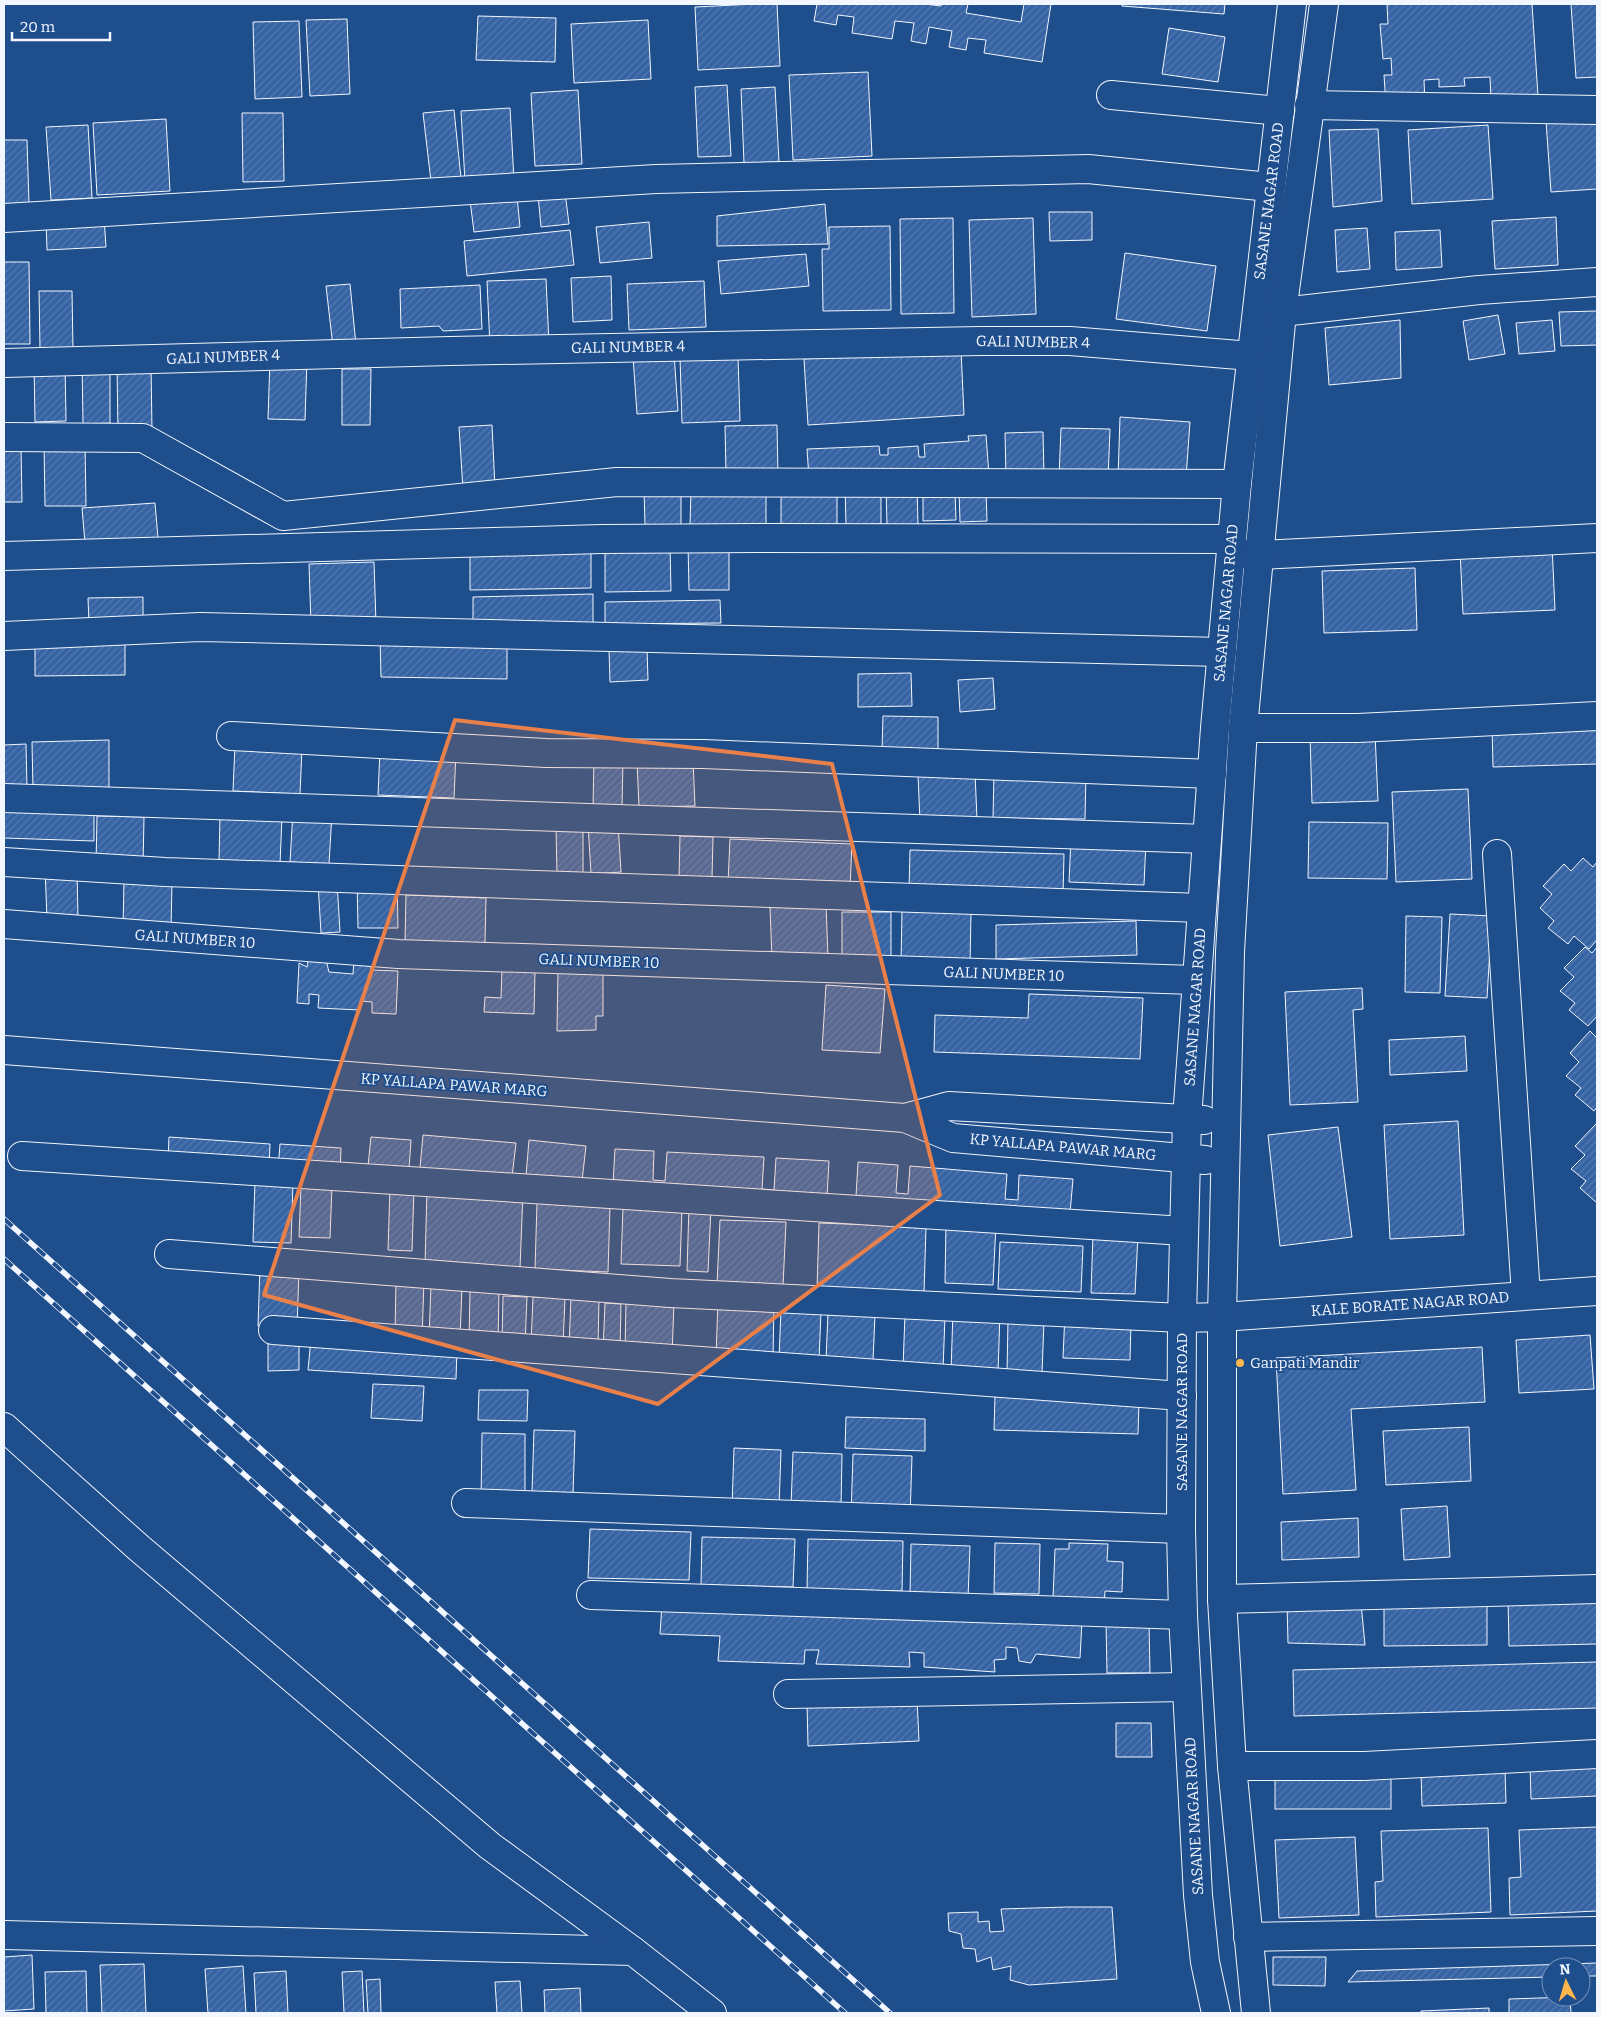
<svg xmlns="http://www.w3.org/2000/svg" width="1601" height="2017" font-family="Bitter,serif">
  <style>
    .building { fill: url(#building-hatch); stroke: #f2f6ff }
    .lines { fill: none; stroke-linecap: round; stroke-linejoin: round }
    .minor-casing { stroke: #f2f6ff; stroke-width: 30 }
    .minor { stroke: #1f4e8c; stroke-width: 28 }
    .rail-casing { stroke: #f2f6ff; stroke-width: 5.5 }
    .rail { stroke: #1f4e8c; stroke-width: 4; stroke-dasharray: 11; stroke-linecap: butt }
    .marked { fill: #ea8049; fill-opacity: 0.2; stroke: #ea8049; stroke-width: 4; stroke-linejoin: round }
    .poi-dot { fill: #ffb74d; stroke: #1f4e8c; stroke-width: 2 }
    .labels { text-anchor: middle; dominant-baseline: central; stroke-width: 4; stroke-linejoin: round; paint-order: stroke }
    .street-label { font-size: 15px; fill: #f2f6ff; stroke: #1f4e8c }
    .poi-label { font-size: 15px; fill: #f2f6ff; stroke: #1f4e8c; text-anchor: start }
  </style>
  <defs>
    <pattern id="building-hatch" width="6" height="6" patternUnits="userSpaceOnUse" patternTransform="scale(1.25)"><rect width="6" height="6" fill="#3563a3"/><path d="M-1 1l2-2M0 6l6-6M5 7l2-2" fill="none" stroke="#537ab1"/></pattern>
  </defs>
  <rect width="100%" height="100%" fill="#1f4e8c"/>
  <g class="building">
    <path d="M755,4H777L780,66L698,70L695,7Z"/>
    <path d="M817,4H925L941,6V4H968L966,13L1021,22L1024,4H1051L1042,62L984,53L986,40L968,38L966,50L949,47L952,31L929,27L926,44L911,41L914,23L895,21L892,39L852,33L854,17L838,15L836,25L814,21Z"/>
    <path d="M1122,4H1225L1224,14L1122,6Z"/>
    <path d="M1387,4H1532L1538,96L1491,99L1490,77L1464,78L1465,86L1439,87V79L1424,80L1425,103L1386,105L1384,75H1392L1391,58L1383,59L1380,24H1388Z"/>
    <path d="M1571,4H1597V77L1576,78Z"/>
    <path d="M478,16L556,18L555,62L476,60Z"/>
    <path d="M347,19L350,94L310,96L306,20Z"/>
    <path d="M648,20L651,79L574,83L571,24Z"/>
    <path d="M299,21L302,97L255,99L253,22Z"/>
    <path d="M1169,28L1225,37L1218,82L1162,74Z"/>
    <path d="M868,72L872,156L793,160L789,75Z"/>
    <path d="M727,85L731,156L698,157L695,87Z"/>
    <path d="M775,87L779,162L744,163L741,89Z"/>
    <path d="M578,90L582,164L535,166L531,93Z"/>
    <path d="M510,108L514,180L465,182L461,111Z"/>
    <path d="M454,110L461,178L432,190L423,113Z"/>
    <path d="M242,113H283L284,181L243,182Z"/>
    <path d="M1597,118V189L1551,192L1546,121Z"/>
    <path d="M166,119L170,191L97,195L93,123Z"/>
    <path d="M88,125L92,198L51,200L46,127Z"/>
    <path d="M1488,125L1493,199L1412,204L1408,130Z"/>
    <path d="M1378,129L1382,201L1333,207L1329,130Z"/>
    <path d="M4,140H27L29,204H4Z"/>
    <path d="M565,192L569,224L541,227L538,195Z"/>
    <path d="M517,196L520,227L474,232L470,200Z"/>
    <path d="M825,204L828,244L717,246V216Z"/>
    <path d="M1049,212H1092V240L1050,241Z"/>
    <path d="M104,217L106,247L47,250L46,220Z"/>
    <path d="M1556,217L1558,265L1495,269L1492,221Z"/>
    <path d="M953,218L954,313L901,314L900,219Z"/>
    <path d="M1033,218L1036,314L972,317L969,220Z"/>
    <path d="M649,222L652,258L600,263L596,227Z"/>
    <path d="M890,226L891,310L823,311L822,249H829V227Z"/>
    <path d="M1367,228L1370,269L1337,272L1335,230Z"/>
    <path d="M570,230L574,265L467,276L464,241Z"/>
    <path d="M1440,230L1442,267L1396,270L1395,232Z"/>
    <path d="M1125,253L1216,266L1207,331L1116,319Z"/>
    <path d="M806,254L809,286L721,294L718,261Z"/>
    <path d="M4,262H29L30,344H4Z"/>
    <path d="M611,276L612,320L573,322L571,278Z"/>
    <path d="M546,279L549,344L490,347L487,281Z"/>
    <path d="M704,281L706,327L629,330L627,284Z"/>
    <path d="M350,284L356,345L333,347L326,286Z"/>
    <path d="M480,285L482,329L443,331L439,326L401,328L400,289Z"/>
    <path d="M39,291H72L73,349H40Z"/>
    <path d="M1597,311V345L1561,346L1559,312Z"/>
    <path d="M1498,315L1505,354L1469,360L1463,321Z"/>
    <path d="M1400,320L1401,378L1329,385L1325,328Z"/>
    <path d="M1552,320L1555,351L1519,354L1516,323Z"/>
    <path d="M961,350L964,415L808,425L804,359Z"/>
    <path d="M674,353L678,411L637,414L633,357Z"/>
    <path d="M738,357L740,421L682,423L680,358Z"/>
    <path d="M270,358L307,359L305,420L268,419Z"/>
    <path d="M65,362L66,421L35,422L34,363Z"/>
    <path d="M82,362H110V423L83,424Z"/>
    <path d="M151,364L152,432L118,433L117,365Z"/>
    <path d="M342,369H371L370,425H342Z"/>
    <path d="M1120,417L1190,422L1186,478H1118Z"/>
    <path d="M492,425L495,488L463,490L459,427Z"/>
    <path d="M777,425L778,475L726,473L725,426Z"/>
    <path d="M1061,428L1110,429L1108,479L1059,477Z"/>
    <path d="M1038,432H1043L1044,476L1006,477L1005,433Z"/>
    <path d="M986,435L989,475L809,478L807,449L879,446L880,455H888V448L918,446L919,457H925L924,444L969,441L968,436Z"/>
    <path d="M44,444H85L86,506H45Z"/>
    <path d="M4,447H21L22,502H4Z"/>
    <path d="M881,485V524L846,525L845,486Z"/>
    <path d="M917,485L918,526H887L886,486Z"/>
    <path d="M837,488V525L781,526V489Z"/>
    <path d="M691,489L766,490V526H690Z"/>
    <path d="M986,489L987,521L960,522L959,490Z"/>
    <path d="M644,490H681V525H645Z"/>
    <path d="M923,490H955L956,520L923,521Z"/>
    <path d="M155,503L158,538L85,543L82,508Z"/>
    <path d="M688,544H729V590H689Z"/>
    <path d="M670,545L671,591L605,592V546Z"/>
    <path d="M1552,545L1555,610L1463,614L1460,550Z"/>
    <path d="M591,546V588L470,590V548Z"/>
    <path d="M374,562L376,623L311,625L309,564Z"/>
    <path d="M1415,568L1417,630L1324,633L1322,571Z"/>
    <path d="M593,594V623L473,626V597Z"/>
    <path d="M143,597V623L89,624L88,598Z"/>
    <path d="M720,600L721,623L605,624V602Z"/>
    <path d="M380,637L507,640V679L381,677Z"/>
    <path d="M125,639V675L35,676V640Z"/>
    <path d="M647,647L648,680L610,682L609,649Z"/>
    <path d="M911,673L912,706L858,707V674Z"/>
    <path d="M993,678L995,709L960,712L958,680Z"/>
    <path d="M883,716L938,717V750H882Z"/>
    <path d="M1597,722V764L1493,767L1492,726Z"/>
    <path d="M1375,733L1378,801L1312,803L1310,735Z"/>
    <path d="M109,740V788L33,790L32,742Z"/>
    <path d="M26,744L27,789L4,790V745Z"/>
    <path d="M235,745L302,748L300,794L233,791Z"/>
    <path d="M380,750L456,752L454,798L378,795Z"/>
    <path d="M594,759H623L622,807L593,806Z"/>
    <path d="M693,760L695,806L639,807L637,761Z"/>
    <path d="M994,771L1086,773L1085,819L993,818Z"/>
    <path d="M975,773L977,819L920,821L918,775Z"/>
    <path d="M1468,789L1472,879L1396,882L1392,792Z"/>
    <path d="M4,802L94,805V841L4,838Z"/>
    <path d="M293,811L332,813L329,864L290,862Z"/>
    <path d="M220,815L282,817L280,864L219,861Z"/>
    <path d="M97,816L144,817L143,866L96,865Z"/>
    <path d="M1309,822L1388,823L1387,879L1308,878Z"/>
    <path d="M618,823L621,872L591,874L588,824Z"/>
    <path d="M556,826H583V874L557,875Z"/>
    <path d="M680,836L713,837L712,878L679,877Z"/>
    <path d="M1071,838L1146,841L1144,885L1069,882Z"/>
    <path d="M730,839L852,844L850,887L728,883Z"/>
    <path d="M910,850L1064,854L1063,895L909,891Z"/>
    <path d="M1583,858L1593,867L1597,862V940L1589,949L1574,936L1568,944L1548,928L1554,921L1540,908L1552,894L1543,886L1564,864L1571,871Z"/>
    <path d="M45,867L77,868L78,919L47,920Z"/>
    <path d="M124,880L172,882L171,930L123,929Z"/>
    <path d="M357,880H397L398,928H358Z"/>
    <path d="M337,882L340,932L321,933L318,883Z"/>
    <path d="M406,895L486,898L485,943L405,941Z"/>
    <path d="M826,904L828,958L772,959L770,907Z"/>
    <path d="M902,911L971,912L970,965L901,963Z"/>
    <path d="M842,912H891V960L842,959Z"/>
    <path d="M1450,914L1492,916L1487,998L1445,996Z"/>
    <path d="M1406,916L1442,917L1440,993L1405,992Z"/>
    <path d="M1136,921L1137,955L996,959V925Z"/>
    <path d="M1585,947L1592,953L1597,947V1016L1588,1026L1569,1010L1575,1003L1560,991L1574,977L1564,968Z"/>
    <path d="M309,956L326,960L329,972L353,974L354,959L371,960V970L398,971L396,1014L372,1013V1002L360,1001V1010L318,1008L319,995L309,994V1004L297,1003L299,963L307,967Z"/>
    <path d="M502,969L535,971L534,1014L484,1012L485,997L501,998Z"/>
    <path d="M558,969H603V1016H596V1030L557,1031Z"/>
    <path d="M826,985L885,989L880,1053L822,1050Z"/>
    <path d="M1362,988L1363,1009L1353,1010L1358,1102L1290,1105L1285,992Z"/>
    <path d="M1029,994L1143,998L1140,1059L934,1052L935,1015L1028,1018Z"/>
    <path d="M1590,1031L1597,1038V1107L1594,1111L1575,1095L1581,1088L1566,1076L1579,1062L1570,1053Z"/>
    <path d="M1465,1036L1467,1071L1390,1075L1389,1040Z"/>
    <path d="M1458,1121L1464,1235L1390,1239L1384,1125Z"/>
    <path d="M1596,1124L1597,1126V1203L1580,1188L1586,1181L1571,1169L1585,1155L1575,1146Z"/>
    <path d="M1338,1127L1352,1237L1280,1246L1268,1135Z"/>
    <path d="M423,1135L516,1143L512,1177L420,1168Z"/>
    <path d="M169,1137L270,1144L269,1168L168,1161Z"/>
    <path d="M371,1137L411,1140L409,1169L368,1166Z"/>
    <path d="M529,1140L586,1146L582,1181L526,1176Z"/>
    <path d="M280,1144L341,1148L340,1173L278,1170Z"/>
    <path d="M615,1149L654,1151L653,1180L665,1181L667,1152L764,1157L762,1189L774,1190L776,1158L829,1161L827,1197L613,1184Z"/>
    <path d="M858,1162L898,1165L896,1193L908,1194L910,1166L1007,1174L1005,1199L1018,1200L1019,1175L1073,1179L1070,1213L856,1196Z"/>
    <path d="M255,1181L293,1182L291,1243L253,1242Z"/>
    <path d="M301,1185L332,1186L330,1238L299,1237Z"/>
    <path d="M390,1187L414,1188L412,1251L388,1250Z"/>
    <path d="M427,1189L523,1192L520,1268L425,1265Z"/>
    <path d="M537,1203L610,1206L608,1272L535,1269Z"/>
    <path d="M689,1206L711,1207L708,1272L687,1271Z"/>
    <path d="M623,1207L682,1208L680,1266L621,1264Z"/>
    <path d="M720,1220L786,1222L783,1286L717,1284Z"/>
    <path d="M946,1222L996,1224L993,1285L945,1283Z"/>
    <path d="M819,1223L926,1227L924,1293L817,1289Z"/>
    <path d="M1093,1234L1138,1235L1135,1294L1091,1293Z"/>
    <path d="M1000,1242L1083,1246L1081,1292L998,1289Z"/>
    <path d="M260,1267L299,1269L297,1329L258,1326Z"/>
    <path d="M396,1279L424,1280L422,1339L395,1336Z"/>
    <path d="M431,1285L462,1286L460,1339L429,1337Z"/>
    <path d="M470,1289L499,1290L498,1343L469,1342Z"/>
    <path d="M503,1296L527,1297L525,1345L502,1344Z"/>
    <path d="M571,1296L599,1297L598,1349L569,1348Z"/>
    <path d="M533,1297L565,1298L563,1345L531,1344Z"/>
    <path d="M626,1301L674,1302L672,1356L625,1353Z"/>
    <path d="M718,1301L774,1303L773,1358L716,1357Z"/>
    <path d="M605,1303L621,1304L620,1352L603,1351Z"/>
    <path d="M781,1309L821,1311L819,1361L779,1359Z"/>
    <path d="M953,1310L1000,1312L998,1373L951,1372Z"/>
    <path d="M828,1313L875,1315L873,1361L826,1360Z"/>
    <path d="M1065,1313L1131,1320L1130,1360L1063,1358Z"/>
    <path d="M905,1314L945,1316L943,1370L903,1368Z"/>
    <path d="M1008,1320L1044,1321L1042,1373H1007Z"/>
    <path d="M1590,1335L1594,1389L1519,1393L1516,1340Z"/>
    <path d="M311,1339L457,1348L456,1379L308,1370Z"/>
    <path d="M268,1343H299V1370L268,1371Z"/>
    <path d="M1482,1347L1485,1402L1351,1409L1356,1490L1283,1494L1276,1358Z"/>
    <path d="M373,1384L424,1386L422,1421L371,1418Z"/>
    <path d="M479,1390H528L527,1421L478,1420Z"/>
    <path d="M995,1396L1139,1401L1138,1434L994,1430Z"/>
    <path d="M846,1417L925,1419V1451L845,1448Z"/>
    <path d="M1469,1427L1471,1481L1386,1485L1383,1431Z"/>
    <path d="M534,1430L575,1431L573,1495L532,1493Z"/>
    <path d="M482,1433L525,1434V1503L481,1502Z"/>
    <path d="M734,1448L781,1450L779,1508L732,1506Z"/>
    <path d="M793,1452L842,1454L841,1508L791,1507Z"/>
    <path d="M853,1454L912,1456L910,1518L851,1517Z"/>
    <path d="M1447,1506L1450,1557L1404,1560L1401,1509Z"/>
    <path d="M1358,1518L1359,1557L1282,1560L1281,1522Z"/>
    <path d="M590,1529L691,1532L689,1580L588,1578Z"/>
    <path d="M702,1537L795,1539L793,1587L701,1585Z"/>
    <path d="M808,1539L903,1541L902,1591L807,1589Z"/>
    <path d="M995,1543L1040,1544L1039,1594L994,1593Z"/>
    <path d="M1069,1543L1108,1544L1107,1561L1123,1562L1122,1592L1105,1591L1104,1607L1053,1598L1055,1549H1069Z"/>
    <path d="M911,1544L970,1546L968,1598L910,1596Z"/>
    <path d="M1597,1596V1644L1509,1646L1508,1598Z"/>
    <path d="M1384,1598H1487V1645L1384,1646Z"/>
    <path d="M1287,1603H1361L1365,1645L1288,1643Z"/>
    <path d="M662,1604L1082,1621L1080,1658L1036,1654L1031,1663L1019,1661L1017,1648L1006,1647V1659L994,1660L995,1672L924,1667V1653L909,1652L910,1667L816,1664L819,1650H805L804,1664L718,1661L720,1636L660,1634Z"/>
    <path d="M1106,1623H1149L1150,1673H1107Z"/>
    <path d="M1597,1662V1708L1294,1716L1293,1670Z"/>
    <path d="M917,1698L919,1741L808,1746L807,1703Z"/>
    <path d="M1116,1723H1151L1152,1757H1116Z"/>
    <path d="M1597,1763V1796L1531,1799L1530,1766Z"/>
    <path d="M1505,1769L1506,1803L1422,1806L1421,1772Z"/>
    <rect x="1275" y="1771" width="116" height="38"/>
    <path d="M1597,1827V1911L1510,1915L1509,1878L1521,1877L1519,1830Z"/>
    <path d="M1488,1828L1491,1912L1376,1917L1375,1882L1383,1881L1381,1831Z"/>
    <path d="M1355,1837L1359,1915L1279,1918L1275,1840Z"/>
    <path d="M1067,1907H1112L1117,1979L1029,1985L1010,1980L1011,1966L993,1970L991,1957L977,1962L975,1949L963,1948L961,1934L949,1931L948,1913L978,1912V1922L989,1921L990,1932L1004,1931L1001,1909Z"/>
    <path d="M32,1955L34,2009L4,2011V1957Z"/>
    <path d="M1273,1957H1326L1325,1986L1273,1985Z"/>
    <path d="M1597,1963V1976H1581V1967H1551V1977L1348,1982L1357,1971Z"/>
    <path d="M144,1964L146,2013H102L100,1965Z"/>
    <path d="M243,1966L246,2013H208L205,1969Z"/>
    <path d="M86,1971L87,2013H46L45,1972Z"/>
    <path d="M286,1971L288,2013H256L254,1973Z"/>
    <path d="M362,1971L364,2013H344L342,1972Z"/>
    <path d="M380,1979L381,2013H368L366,1980Z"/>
    <path d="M520,1981L522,2013H497L495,1982Z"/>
    <path d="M580,1988L581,2013H545L544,1990Z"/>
    <path d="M1570,1997L1571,2013H1509V1999Z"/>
    <path d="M1489,2008V2013H1421V2011Z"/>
  </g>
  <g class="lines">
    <g class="minor-casing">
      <g id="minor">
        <path d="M1111,95L1280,111"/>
        <path d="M1309,105L1597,110"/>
        <path d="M4,218L656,179L1088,169L1270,187"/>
        <path d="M1282,312L1479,290L1597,282"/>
        <path d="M4,363L450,351L981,341H1070L1251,356"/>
        <path d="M4,437L143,438L283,516L617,482L1237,484"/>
        <path d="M1242,554L1259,555L1597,538"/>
        <path d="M4,556L601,539L758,538L1232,539"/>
        <path d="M4,636L200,627L1222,652"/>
        <path d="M1243,728H1358L1597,716"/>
        <path d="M231,736L546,753L703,754L1212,774"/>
        <path d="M4,798L1207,839"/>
        <path d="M1497,854L1526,1295"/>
        <path d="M4,862L165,872L1202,908"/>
        <path d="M4,924L398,954L1195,980"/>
        <path d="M4,1050L905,1118L953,1138L1205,1160"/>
        <path d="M905,1118L949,1106L1204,1120"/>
        <path d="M22,1156L1184,1231"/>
        <path d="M169,1254L670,1293L1182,1318L1222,1317L1597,1291"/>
        <path d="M273,1330L1182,1396"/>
        <path d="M4,1427L139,1548L490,1846L633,1951"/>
        <path d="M466,1503L1181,1529"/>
        <path d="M591,1595L1183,1615"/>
        <path d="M1222,1599L1597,1589"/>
        <path d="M788,1694L1185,1687"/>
        <path d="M1232,1766H1364L1597,1754"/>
        <path d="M4,1935L633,1951L712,2013"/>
        <path d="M1248,1937L1597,1931"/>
        <path d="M1216,2013L1205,1962L1198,1895L1183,1615L1181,1529L1182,1318L1187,1119L1215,728L1237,484L1292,4"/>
        <path d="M1256,2013L1232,1766L1222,1599V1317L1230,952L1243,728L1282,312L1324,4"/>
      </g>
    </g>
    <use href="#minor" class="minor"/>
    <g class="rail-casing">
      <g id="rail">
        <path d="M4,1219L890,2013"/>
        <path d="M4,1259L845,2013"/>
      </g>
    </g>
    <use href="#rail" class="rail"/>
  </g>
  <path class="marked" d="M455,720L832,764L940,1195L658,1404L264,1295Z"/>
  <circle class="poi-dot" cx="1240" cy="1363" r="5"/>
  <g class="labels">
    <g class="street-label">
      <text transform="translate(1269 201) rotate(-83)">SASANE NAGAR ROAD</text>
      <text transform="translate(1033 342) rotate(1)">GALI NUMBER 4</text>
      <text transform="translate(628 347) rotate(-1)">GALI NUMBER 4</text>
      <text transform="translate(223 357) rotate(-2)">GALI NUMBER 4</text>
      <text transform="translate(1226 603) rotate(-85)">SASANE NAGAR ROAD</text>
      <text transform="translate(195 939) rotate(4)">GALI NUMBER 10</text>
      <text transform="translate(599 961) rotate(2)">GALI NUMBER 10</text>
      <text transform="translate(1004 974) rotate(2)">GALI NUMBER 10</text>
      <text transform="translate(1195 1007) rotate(-86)">SASANE NAGAR ROAD</text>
      <text transform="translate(454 1085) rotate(4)">KP YALLAPA PAWAR MARG</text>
      <text transform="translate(1063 1147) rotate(5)">KP YALLAPA PAWAR MARG</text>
      <text transform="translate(1410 1304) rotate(-4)">KALE BORATE NAGAR ROAD</text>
      <text transform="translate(1182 1412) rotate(-90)">SASANE NAGAR ROAD</text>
      <text transform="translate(1194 1816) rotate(-93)">SASANE NAGAR ROAD</text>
    </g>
    <g class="poi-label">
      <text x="1250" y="1363">Ganpati Mandir</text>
    </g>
  </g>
  <rect width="1601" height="2017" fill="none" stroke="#f2f6ff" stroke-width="10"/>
  <g transform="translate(1566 1982) rotate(355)"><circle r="24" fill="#1f4e8c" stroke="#7391ba"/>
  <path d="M0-4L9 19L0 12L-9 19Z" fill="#ffb74d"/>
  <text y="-8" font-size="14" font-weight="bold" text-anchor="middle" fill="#f2f6ff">N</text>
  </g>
  <path d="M12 32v8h98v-8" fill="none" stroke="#f2f6ff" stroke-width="2.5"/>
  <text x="20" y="32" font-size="15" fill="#f2f6ff" stroke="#1f4e8c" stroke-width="4" paint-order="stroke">20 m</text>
</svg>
